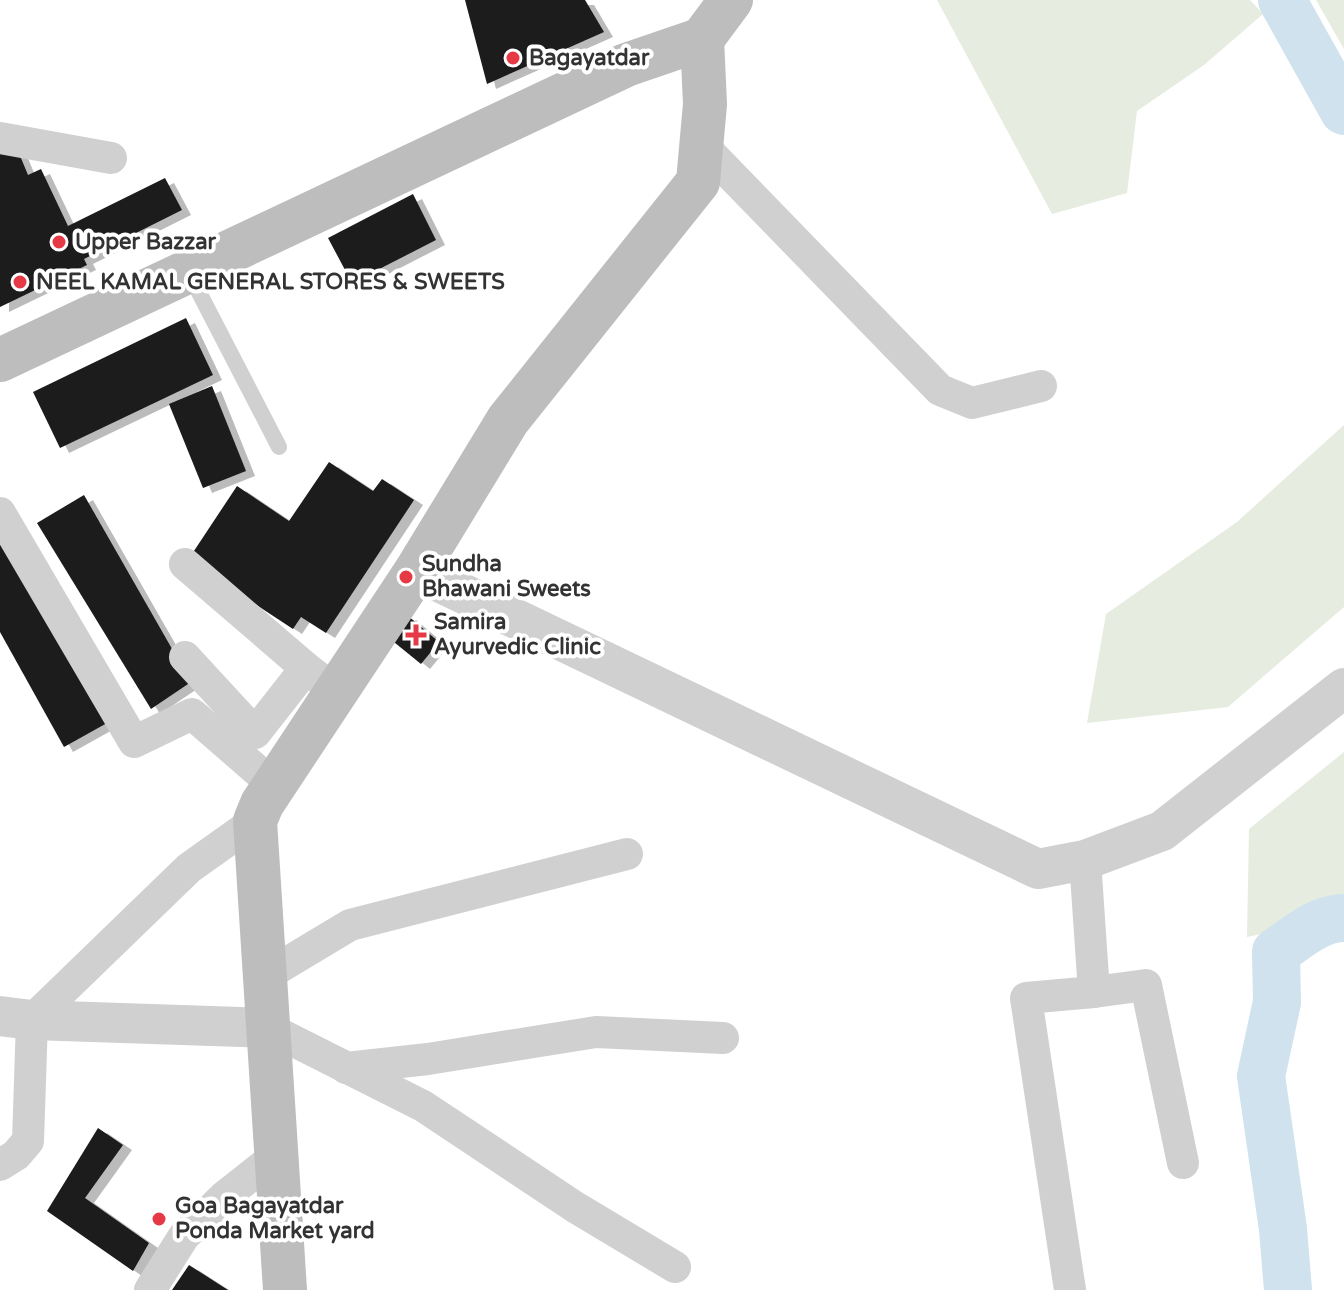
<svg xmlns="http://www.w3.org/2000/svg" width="1344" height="1290" font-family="'Varela Round',sans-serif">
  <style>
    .green { fill: #e6ecdf }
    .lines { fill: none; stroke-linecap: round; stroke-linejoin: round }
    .river { stroke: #cfe2ee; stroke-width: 48 }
    .building { fill: #1a1a1a; filter: url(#shadow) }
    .service { stroke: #d0d0d0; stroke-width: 16 }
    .minor { stroke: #d0d0d0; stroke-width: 32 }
    .tertiary { stroke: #d0d0d0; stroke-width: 40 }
    .secondary { stroke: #bdbdbd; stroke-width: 44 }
    .poi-dot { fill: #e63946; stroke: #fff; stroke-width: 3 }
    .labels { text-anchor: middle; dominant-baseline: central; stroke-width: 8; stroke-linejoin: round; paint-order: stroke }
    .poi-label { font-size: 22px; font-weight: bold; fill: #333; stroke: #fff; text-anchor: start }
  </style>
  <defs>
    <filter id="shadow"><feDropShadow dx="9" dy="5" stdDeviation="0" flood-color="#0004"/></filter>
  </defs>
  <rect width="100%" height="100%" fill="#fff"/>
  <g class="green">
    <path d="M937,0H1250L1263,14L1204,65L1137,111L1127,193L1052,214Z"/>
    <path d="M1316,0H1344V49Z"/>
    <path d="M1344,425V607L1228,707L1087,723L1106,614L1237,522Z"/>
    <path d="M1344,752V917L1247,937L1249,829Z"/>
  </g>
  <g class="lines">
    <g class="river">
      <path d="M1282,0L1344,111"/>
      <path d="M1288,1290L1283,1229L1261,1076L1277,1002L1276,952C1297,938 1318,918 1344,918"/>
    </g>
  </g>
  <g class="building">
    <path d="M465,0H585L604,32L487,84Z"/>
    <path d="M16,146L28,175L41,169L68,226L165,178L182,210L84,259L87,265L0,307V149Z"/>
    <path d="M413,194L436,240L352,283L328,238Z"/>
    <path d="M186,318L213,375L60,448L33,392Z"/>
    <path d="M212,386L246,471L203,488L169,404Z"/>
    <path d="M329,462L373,491L382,479L414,500L326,633L301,617L293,629L188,560L237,486L289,521Z"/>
    <path d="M84,495L191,682L151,709L37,523Z"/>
    <path d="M0,532L107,723L64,747L0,632Z"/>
    <path d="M407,615L439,642L421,664L389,638Z"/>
    <path d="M98,1128L123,1145L85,1198L149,1243L133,1271L47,1211Z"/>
    <path d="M189,1265L228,1290H172Z"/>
  </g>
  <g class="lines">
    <path class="service" d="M189,273L279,447"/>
    <g class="minor">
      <path d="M0,138L111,158"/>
      <path d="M702,145L940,390L972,403L1041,386"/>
      <path d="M0,513L134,742L192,714L275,786"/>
      <path d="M185,564L306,668L337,692"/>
      <path d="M185,657L255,733L306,668"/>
      <path d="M265,976L350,925L627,854"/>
      <path d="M1094,992L1146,985L1183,1163"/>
      <path d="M268,1028L423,1106L575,1207L675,1267"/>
      <path d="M346,1068L428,1059L596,1032L723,1038"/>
      <path d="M0,1165L16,1155L28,1141L32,1020L189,868L255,821"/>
      <path d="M150,1290L184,1236L225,1196L276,1156"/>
      <path d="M1070,1290L1026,998L1094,992L1085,860"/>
    </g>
    <g class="tertiary">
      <path d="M416,571L1038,869L1085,860L1162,831L1344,688"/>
      <path d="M0,1016L32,1020L268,1028"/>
    </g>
    <g class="secondary">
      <path d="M0,360L626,65L702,39L731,0"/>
      <path d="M285,1290L255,821L262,804L416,571L508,420L698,182L705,104L702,39"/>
    </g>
  </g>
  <g class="poi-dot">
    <circle cx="513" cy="58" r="8"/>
    <circle cx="59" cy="242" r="8"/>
    <circle cx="20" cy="282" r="8"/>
    <circle cx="406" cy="577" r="8"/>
    <path d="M412 623h8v8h8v8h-8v8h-8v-8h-8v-8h8z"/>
    <circle cx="159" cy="1219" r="8"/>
  </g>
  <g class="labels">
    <g class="poi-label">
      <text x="529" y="58">Bagayatdar</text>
      <text x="75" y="242">Upper Bazzar</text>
      <text x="36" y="282">NEEL KAMAL GENERAL STORES &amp; SWEETS</text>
      <text x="422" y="564">Sundha<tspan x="422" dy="25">Bhawani Sweets</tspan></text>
      <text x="434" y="622">Samira<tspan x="434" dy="25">Ayurvedic Clinic</tspan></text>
      <text x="175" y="1206">Goa Bagayatdar<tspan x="175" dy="25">Ponda Market yard</tspan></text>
    </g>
  </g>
</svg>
